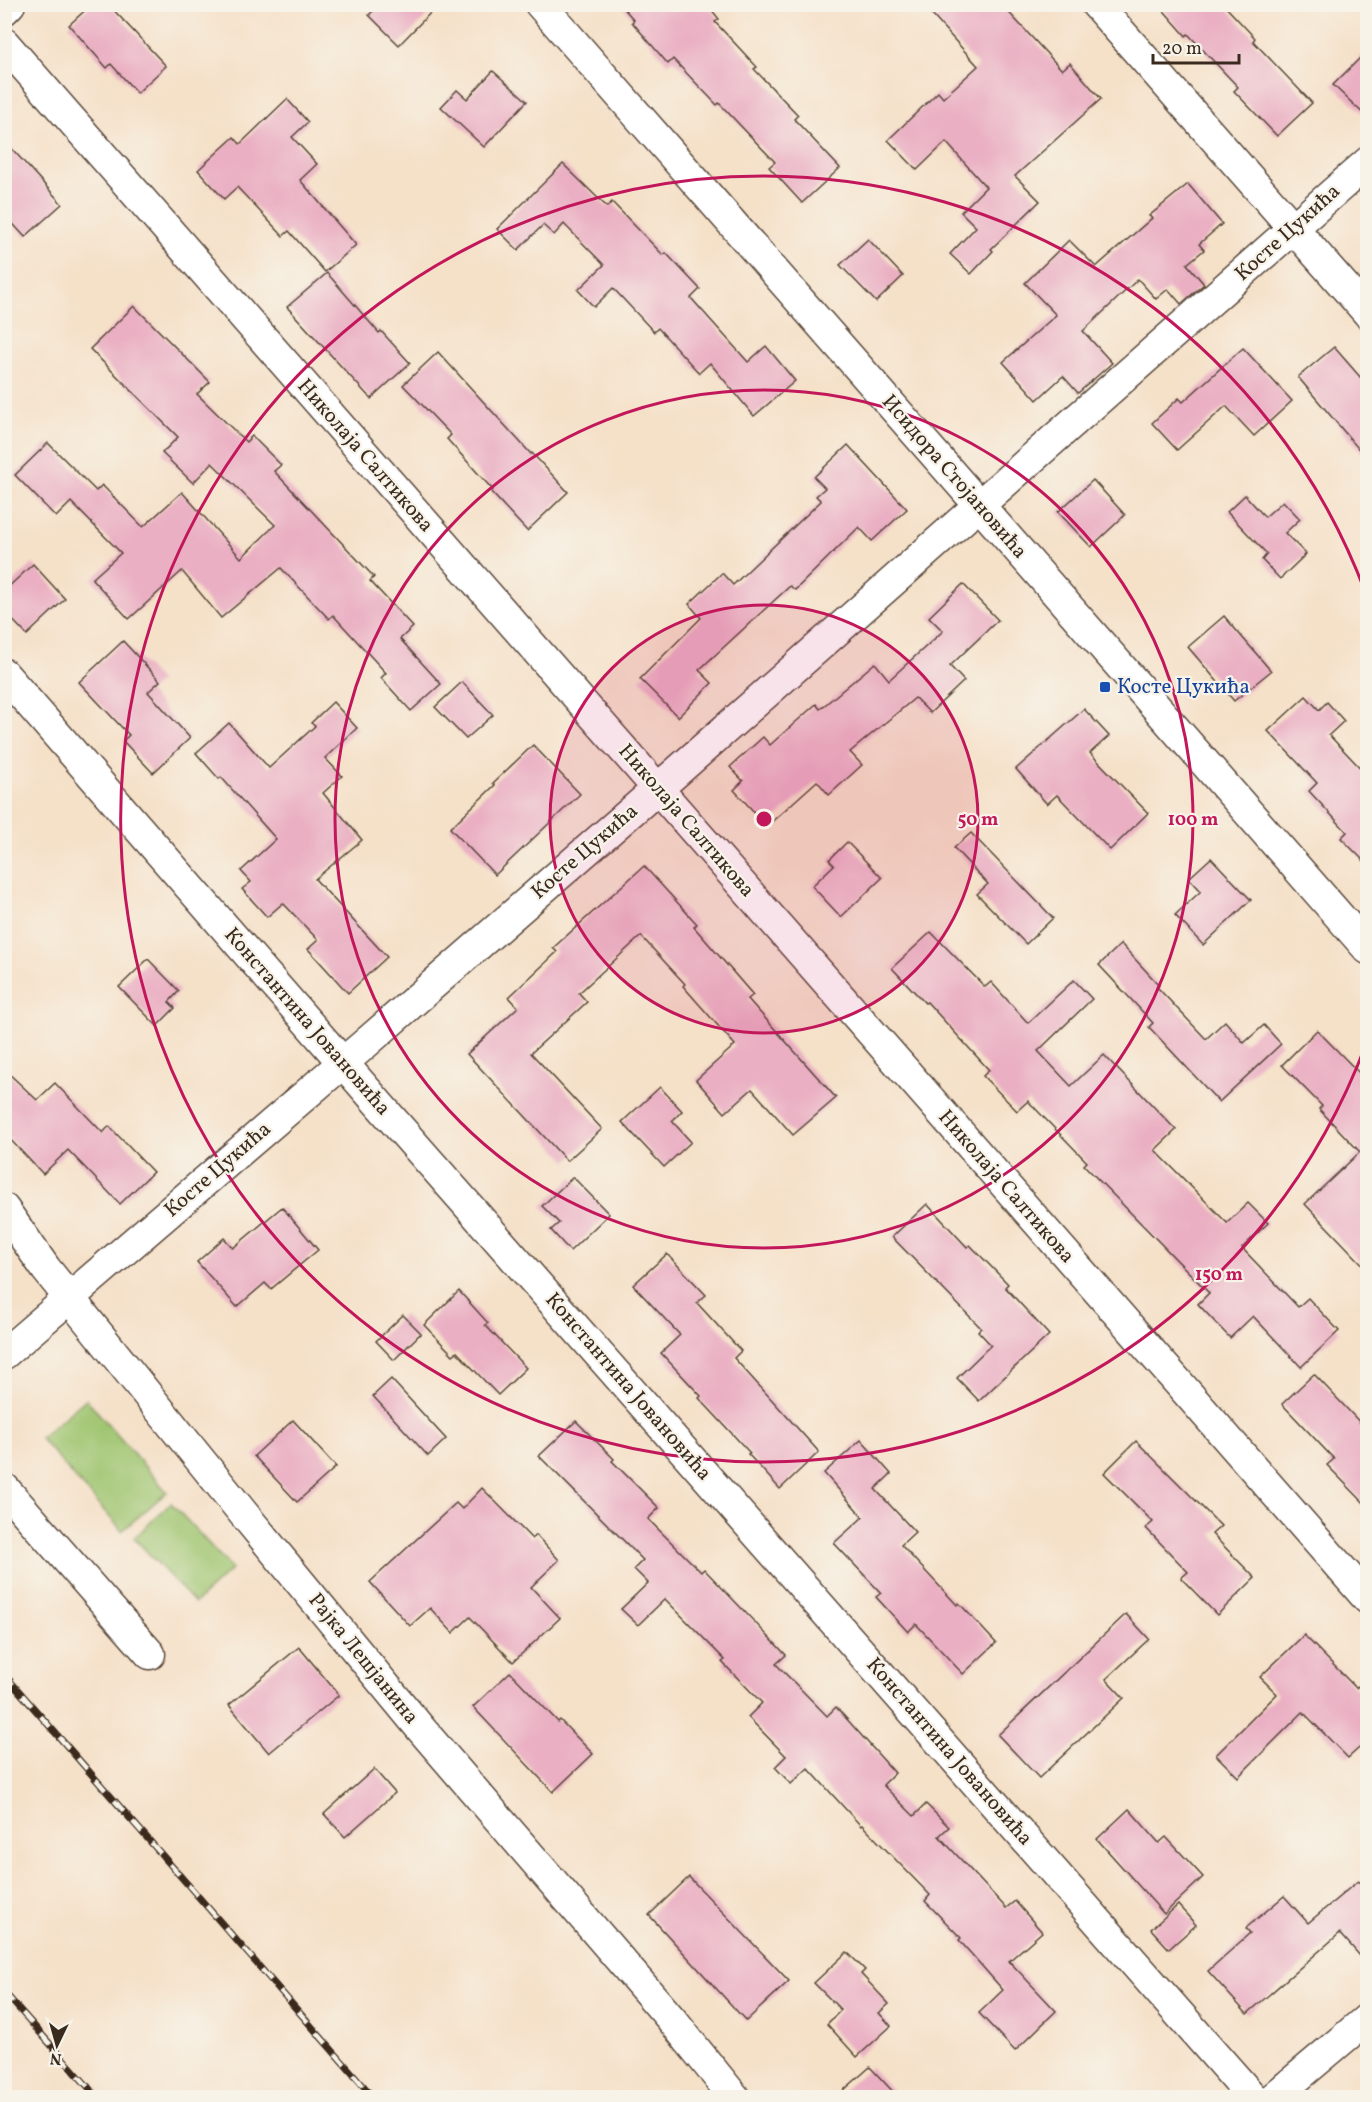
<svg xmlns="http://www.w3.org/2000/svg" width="1372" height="2102" font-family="Vollkorn,serif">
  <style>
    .green { fill: #9fc56f; stroke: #6d7846; stroke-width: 1.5 }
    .building { fill: #eaafc3 }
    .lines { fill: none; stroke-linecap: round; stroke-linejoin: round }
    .minor-casing { stroke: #574538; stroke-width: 33 }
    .minor { stroke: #fff; stroke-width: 30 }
    .rail-casing { stroke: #3b2a1e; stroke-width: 7 }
    .rail { stroke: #f7f3e8; stroke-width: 4.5; stroke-dasharray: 14; stroke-linecap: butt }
    .ring { fill: none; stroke: #c2185b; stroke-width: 3 }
    .transit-dot { fill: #1a4fb4; stroke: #f7f3e8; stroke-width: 2 }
    .labels { text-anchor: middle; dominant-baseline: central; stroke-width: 4.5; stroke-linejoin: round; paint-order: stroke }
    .street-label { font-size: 21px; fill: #3b2a1e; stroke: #f7f3e8 }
    .transit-label { font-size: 21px; fill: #164399; stroke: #f7f3e8; text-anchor: start }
    .centre { fill: #c2185b; stroke: #f7f3e8; stroke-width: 3 }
    .ring-label { font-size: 18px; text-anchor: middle; font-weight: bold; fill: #c2185b; stroke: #f7f3e8; stroke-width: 4.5; stroke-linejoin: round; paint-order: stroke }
  </style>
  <rect width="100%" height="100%" fill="#f7f3e8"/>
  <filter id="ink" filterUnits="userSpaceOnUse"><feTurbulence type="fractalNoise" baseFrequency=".0167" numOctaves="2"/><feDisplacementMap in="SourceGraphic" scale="12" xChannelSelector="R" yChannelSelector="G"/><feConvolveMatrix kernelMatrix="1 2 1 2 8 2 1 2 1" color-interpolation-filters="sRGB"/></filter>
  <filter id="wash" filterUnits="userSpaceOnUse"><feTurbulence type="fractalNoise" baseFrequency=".008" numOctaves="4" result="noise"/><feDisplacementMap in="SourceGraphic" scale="24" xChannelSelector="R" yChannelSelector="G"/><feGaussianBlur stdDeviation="1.35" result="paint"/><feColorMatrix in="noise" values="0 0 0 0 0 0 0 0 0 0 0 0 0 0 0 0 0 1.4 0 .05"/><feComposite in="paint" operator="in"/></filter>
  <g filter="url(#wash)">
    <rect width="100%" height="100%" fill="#f5e0c8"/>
    <g class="green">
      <path d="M86,1399L167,1492L122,1531L40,1438Z"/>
      <path d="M171,1503L232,1569L195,1603L134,1538Z"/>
    </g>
    <g id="blocks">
      <g class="building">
        <path d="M92,4H108L166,66L137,93L111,64L107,68L69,25Z"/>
        <path d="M380,4H439L399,45L369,15Z"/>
        <path d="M620,4H707L719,19L715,22L757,67L754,69L798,115L794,119L840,168L802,203L769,167L775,162L719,103L717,105L673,59L668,64L632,22L634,20Z"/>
        <path d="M922,4H1001L1062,70L1070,63L1101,99L1015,176L1040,201L991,249L993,251L971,274L950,254L976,227L961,212L986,187L946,142L917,170L888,140L938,92L943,98L978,66Z"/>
        <path d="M1158,4H1223L1255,38L1253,41L1312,103L1277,136L1234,91L1238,87L1188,34L1186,36Z"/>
        <path d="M1368,50V118L1333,85Z"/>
        <path d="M493,71L527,101L484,147L441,107L457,90L467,99Z"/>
        <path d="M287,99L308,122L292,137L317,164L300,180L356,245L325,272L289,231L283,236L237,187L224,199L198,170L234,137L240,144Z"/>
        <path d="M4,140L62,204L25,237L4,214Z"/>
        <path d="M563,164L607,207L612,202L663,255L666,253L700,289L691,298L748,362L766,346L795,381L754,416L710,363L699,373L658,328L654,332L613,288L594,307L578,290L604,265L564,224L554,235L543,225L518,250L497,229Z"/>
        <path d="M1188,184L1222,224L1199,244L1204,250L1187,264L1204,284L1181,304L1168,289L1156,299L1138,279L1083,331L1112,363L1078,393L1063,376L1037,400L1003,362L1056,315L1025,283L1069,240L1096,267L1152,218L1149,216Z"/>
        <path d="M868,239L903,276L876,302L840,265Z"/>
        <path d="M327,273L379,333L381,331L410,363L371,399L287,307Z"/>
        <path d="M134,306L210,382L197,394L246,442L252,436L281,465L274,471L374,577L370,581L413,627L400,639L441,684L411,711L381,678L386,673L333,615L329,619L281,568L221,618L182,571L129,619L92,579L121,553L71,502L56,517L15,475L48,443L96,491L102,485L143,527L182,492L241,558L275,525L212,463L193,483L162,453L178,437L90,349Z"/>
        <path d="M1334,347L1368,386V460L1298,377Z"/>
        <path d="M1243,348L1292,401L1254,436L1226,406L1177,450L1152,423L1179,398L1183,402Z"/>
        <path d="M438,352L531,454L532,453L568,492L527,531L491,492L493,490L447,439L451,435L403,385Z"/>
        <path d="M848,445L907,509L872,541L859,527L795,590L790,586L699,670L712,683L678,717L640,679L701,618L689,604L722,573L733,585L821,501L816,496L825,488L814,477Z"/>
        <path d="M1093,480L1125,515L1091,547L1058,512Z"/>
        <path d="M1245,495L1265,517L1283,501L1300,519L1285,533L1306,554L1280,579L1262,560L1267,554L1227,512Z"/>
        <path d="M33,564L65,599L27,635L4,611V591Z"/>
        <path d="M963,584L998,620L950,666L964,681L930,713L915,698L850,752L862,765L829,795L817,781L767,826L734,790L743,781L730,767L763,737L770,745L816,704L820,709L875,663L889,680L943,631L929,617Z"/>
        <path d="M1224,616L1271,671L1234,701L1188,647Z"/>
        <path d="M123,641L160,681L148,692L190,738L153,773L123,741L129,735L79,682Z"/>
        <path d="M462,682L493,715L466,739L435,707Z"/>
        <path d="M1306,696L1319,710L1327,702L1344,721L1329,735L1368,776V865L1341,838L1347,832L1309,791L1317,783L1268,731Z"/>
        <path d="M333,702L357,728L325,758L342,776L323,793L362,840L315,879L387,957L348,993L308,949L318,940L283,903L267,917L242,889L251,882L241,871L276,839L221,777L219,779L196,753L229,723L269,768L315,726L311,723Z"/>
        <path d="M1084,709L1109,736L1090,753L1148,813L1110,850L1057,795L1047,804L1016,769Z"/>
        <path d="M533,745L580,794L495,875L450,828L495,785L493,783Z"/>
        <path d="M971,833L1053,918L1026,944L977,894L988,884L954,848Z"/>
        <path d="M847,842L882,878L841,917L812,886L834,865L829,860Z"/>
        <path d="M1211,858L1251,900L1203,945L1175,915L1201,891L1189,878Z"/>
        <path d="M644,866L697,924L694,927L753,995L748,999L836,1098L793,1135L752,1089L725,1113L696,1080L735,1045L683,986L685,984L641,936L579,993L587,1002L531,1053L602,1129L567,1161L467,1054L518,1007L509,997L557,952L553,948Z"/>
        <path d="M931,932L985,987L991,982L1028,1023L1074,980L1092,999L1038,1051L1071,1086L1104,1055L1176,1130L1155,1150L1227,1223L1248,1203L1268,1223L1242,1248L1298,1307L1308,1298L1339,1331L1301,1367L1253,1316L1230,1338L1198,1304L1209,1293L1084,1165L1087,1162L1028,1101L1017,1111L983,1076L989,1070L927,1002L925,1003L892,968Z"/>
        <path d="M1121,944L1159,985L1157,987L1206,1039L1225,1021L1244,1043L1264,1025L1281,1044L1219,1102L1149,1027L1153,1023L1099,965Z"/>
        <path d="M148,959L179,991L169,1002L175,1008L157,1026L119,987Z"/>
        <path d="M1317,1030L1368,1082V1270L1305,1204L1360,1152L1319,1109L1322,1106L1282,1065Z"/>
        <path d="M4,1069L37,1100L55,1083L103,1133L109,1126L153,1172L120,1204L68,1150L43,1174L4,1133Z"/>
        <path d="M660,1087L682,1111L672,1121L691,1142L664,1167L622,1122Z"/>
        <path d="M573,1177L609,1214L570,1251L551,1230L559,1223L542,1206Z"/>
        <path d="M927,1204L967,1247L970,1245L1008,1284L1005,1287L1049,1335L979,1401L957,1378L991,1345L978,1331L981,1328L892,1237Z"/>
        <path d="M282,1207L318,1250L271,1289L265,1283L237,1307L197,1262L224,1238L233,1248Z"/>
        <path d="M667,1254L706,1295L697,1303L741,1351L734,1358L819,1452L780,1489L748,1454L750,1453L699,1398L701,1396L661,1353L680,1335L633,1285Z"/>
        <path d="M459,1291L488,1323L485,1325L526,1368L498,1395L457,1352L453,1355L424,1325Z"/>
        <path d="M403,1315L421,1333L394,1360L376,1341Z"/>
        <path d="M1314,1374L1368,1431V1507L1327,1465L1334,1459L1282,1404Z"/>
        <path d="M391,1379L446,1439L428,1456L373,1396Z"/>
        <path d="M293,1420L336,1467L297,1502L254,1456Z"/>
        <path d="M576,1421L614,1459L612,1461L659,1508L648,1519L701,1572L704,1569L786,1655L776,1664L827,1716L836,1707L895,1773L883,1785L914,1816L926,1804L949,1827L939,1836L1006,1908L1015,1901L1042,1932L1009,1961L1056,2011L1015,2051L979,2013L1003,1990L959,1940L961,1938L925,1901L930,1895L862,1825L861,1826L808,1768L791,1784L775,1767L786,1756L748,1717L762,1703L722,1662L725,1660L665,1599L638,1625L621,1609L648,1583L634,1569L643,1560L539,1456Z"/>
        <path d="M861,1440L891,1474L875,1489L915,1532L901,1545L957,1605L959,1603L996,1643L963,1674L916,1624L908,1632L876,1597L881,1593L834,1543L863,1517L824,1473Z"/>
        <path d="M1136,1441L1221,1526L1212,1534L1255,1578L1217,1615L1181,1578L1188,1572L1146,1528L1153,1522L1104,1473Z"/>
        <path d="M482,1488L532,1539L536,1535L559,1560L531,1587L560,1618L513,1662L470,1617L453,1633L430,1608L410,1626L370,1582L456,1503L462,1509Z"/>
        <path d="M1126,1614L1149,1639L1106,1679L1124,1698L1039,1778L998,1735Z"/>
        <path d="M1304,1635L1356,1688L1368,1677V1740L1348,1758L1303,1712L1238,1777L1216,1755L1277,1694L1260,1677Z"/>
        <path d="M299,1647L339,1695L269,1753L229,1705Z"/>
        <path d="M510,1672L558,1722L560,1720L593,1754L553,1792L473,1707Z"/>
        <path d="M374,1769L395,1793L345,1837L324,1814Z"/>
        <path d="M1129,1809L1159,1843L1166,1837L1203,1877L1164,1914L1097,1839Z"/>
        <path d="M689,1877L789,1981L746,2021L649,1915Z"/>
        <path d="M1358,1881L1368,1892V1965L1340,1933L1247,2014L1208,1971L1250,1933L1246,1928L1284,1896L1308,1923Z"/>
        <path d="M1178,1905L1196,1925L1169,1949L1151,1929Z"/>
        <path d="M847,1952L865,1970L861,1974L889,2004L879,2013L891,2026L857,2057L827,2024L841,2010L814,1983Z"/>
        <path d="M870,2067L898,2097H836Z"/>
      </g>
    </g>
  </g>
  <g filter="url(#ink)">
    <use href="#blocks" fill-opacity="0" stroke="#574538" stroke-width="1.5"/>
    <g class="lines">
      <g class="minor-casing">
        <g id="minor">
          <path d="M540,4L1368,949"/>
          <path d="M1096,4L1368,313"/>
          <path d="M4,10L10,4"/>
          <path d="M4,43L1368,1599"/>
          <path d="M4,674L384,1110L1253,2098"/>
          <path d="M4,1209L46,1269L243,1513L421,1729L672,2020L735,2098"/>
          <path d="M4,1354L366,1043L679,770L1368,162"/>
          <path d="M4,1488L150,1654"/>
          <path d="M1273,2098L1368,2018"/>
        </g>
      </g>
      <use href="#minor" class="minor"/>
      <g class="rail-casing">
        <g id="rail">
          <path d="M4,1674L374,2098"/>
          <path d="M4,1992L98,2098"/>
        </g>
      </g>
      <use href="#rail" class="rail"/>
    </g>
  </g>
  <circle cx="764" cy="819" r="214" fill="#c2185b" fill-opacity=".12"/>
  <g class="ring">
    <circle cx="764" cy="819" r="214"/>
    <circle cx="764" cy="819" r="429"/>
    <path d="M1366 1044A643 643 0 1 1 1366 594"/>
  </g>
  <rect class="transit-dot" x="1099" y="681" width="12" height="12" rx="3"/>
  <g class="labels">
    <g class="street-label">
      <text transform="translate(1288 233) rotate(-42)">Косте Цукића</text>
      <text transform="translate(365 456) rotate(49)">Николаја Салтикова</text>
      <text transform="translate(954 477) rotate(49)">Исидора Стојановића</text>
      <text transform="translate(686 821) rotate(49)">Николаја Салтикова</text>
      <text transform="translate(585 852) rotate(-41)">Косте Цукића</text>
      <text transform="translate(307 1022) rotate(49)">Константина Јовановића</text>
      <text transform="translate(218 1170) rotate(-41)">Косте Цукића</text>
      <text transform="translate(1006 1187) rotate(49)">Николаја Салтикова</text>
      <text transform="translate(628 1387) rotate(49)">Константина Јовановића</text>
      <text transform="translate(363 1659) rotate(51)">Рајка Лешјанина</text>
      <text transform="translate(949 1752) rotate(49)">Константина Јовановића</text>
    </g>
    <g class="transit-label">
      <text x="1117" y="687">Косте Цукића</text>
    </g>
  </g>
  <circle cx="764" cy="819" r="9" class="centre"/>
  <g class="ring-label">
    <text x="978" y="825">50 m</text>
    <text x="1193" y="825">100 m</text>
    <text x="1219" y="1280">150 m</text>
  </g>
  <rect width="1372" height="2102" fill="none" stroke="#f7f3e8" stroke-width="24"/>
  <g transform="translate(57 2045) rotate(185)" stroke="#f7f3e8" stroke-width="4.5" paint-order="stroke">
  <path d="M0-4.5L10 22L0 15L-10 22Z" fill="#3b2a1e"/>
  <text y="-9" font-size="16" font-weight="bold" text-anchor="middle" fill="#3b2a1e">N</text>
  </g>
  <path d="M1153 54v9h86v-9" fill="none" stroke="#3b2a1e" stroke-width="3"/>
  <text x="1162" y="54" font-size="18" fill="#3b2a1e" stroke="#f7f3e8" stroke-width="4.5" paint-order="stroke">20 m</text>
</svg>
